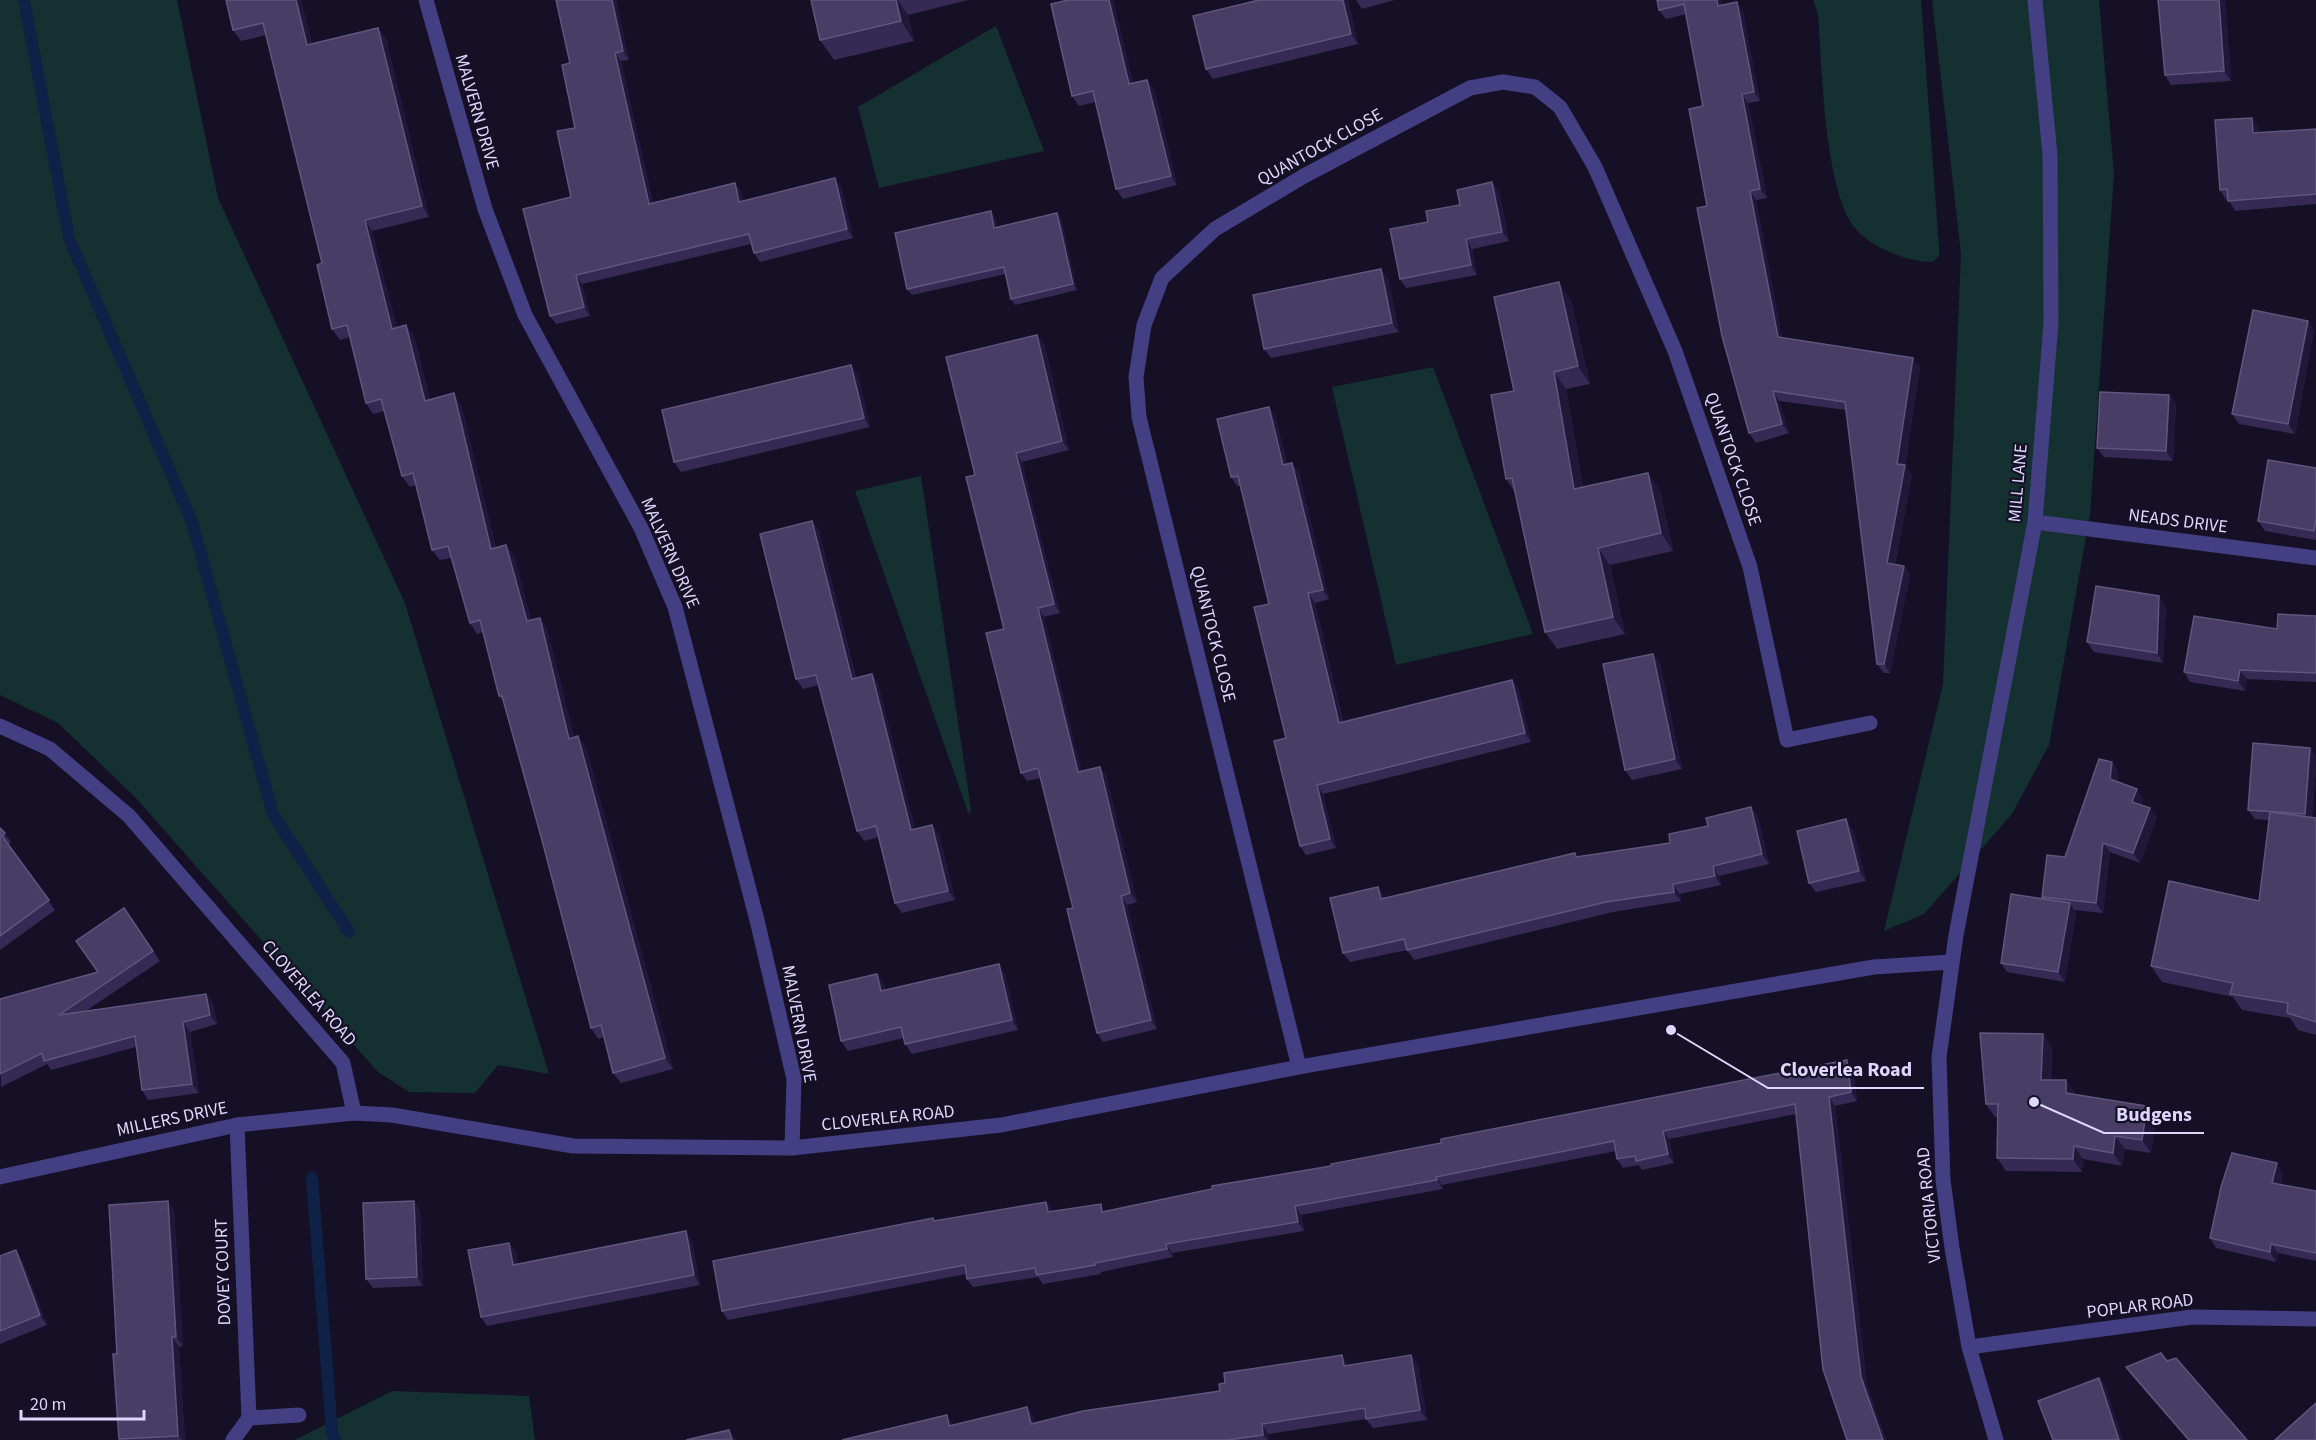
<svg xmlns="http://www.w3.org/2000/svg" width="2316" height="1440" font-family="'Source Sans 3',sans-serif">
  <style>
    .green { fill: #143030 }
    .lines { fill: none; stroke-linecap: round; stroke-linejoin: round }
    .stream { stroke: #0f2147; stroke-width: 12 }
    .minor { stroke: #443e83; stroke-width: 15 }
    .wall { fill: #352a53 }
    .shaded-wall { fill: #201839 }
    .building { fill: #473d65; stroke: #5f557d; stroke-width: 1.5 }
    .labels { text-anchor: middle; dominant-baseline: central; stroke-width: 4.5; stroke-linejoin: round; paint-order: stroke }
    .street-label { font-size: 18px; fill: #ded7fd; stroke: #151026 }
    .leader { fill: none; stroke: #ded7fd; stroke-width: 2 }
    .callout-dot { fill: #ded7fd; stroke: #151026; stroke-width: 2 }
    .callout-label { font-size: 20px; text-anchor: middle; font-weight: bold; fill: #ded7fd; stroke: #151026; stroke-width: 4.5; stroke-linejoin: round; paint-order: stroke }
  </style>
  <rect width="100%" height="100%" fill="#151026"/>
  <g class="green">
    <path d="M0,0H177L218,198L405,603L549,1074L498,1065L475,1093L409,1092L378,1072L135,797L58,723L0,695Z"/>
    <path d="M1813,0H1921L1939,248V256L1933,262C1908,262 1871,248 1855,228C1824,190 1822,66 1818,14Z"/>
    <path d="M1932,0H2099L2114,174L2090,515L2049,745L2012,814L1924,914L1884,931L1943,684L1961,254Z"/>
    <path d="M996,26L1044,151L879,188L858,107Z"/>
    <path d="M1433,367L1533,634L1396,665L1332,387Z"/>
    <path d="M921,476L971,809L969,815L855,491Z"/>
    <path d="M392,1391L529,1396L535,1440H295Z"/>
  </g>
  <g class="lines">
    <g class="stream">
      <path d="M24,0L69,238L192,522L273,814L349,932"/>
      <path d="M312,1178L332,1433L335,1440"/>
    </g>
    <g class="minor">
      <path d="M426,0L485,209L525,315L641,528L675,607L757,920L794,1079L792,1148"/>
      <path d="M2035,522L2316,558"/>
      <path d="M0,726L50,749L129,816L343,1063L354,1113"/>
      <path d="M1299,1067L1139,417L1136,377L1144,325L1162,278L1215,229L1304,176L1470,88L1503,82L1535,87L1560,107L1595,167L1675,351L1750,567L1787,740L1870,723"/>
      <path d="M237,1125L249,1418"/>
      <path d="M0,1177L237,1125L354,1113L392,1115L573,1146L792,1148L1001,1125L1299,1067L1874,967L1951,962"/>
      <path d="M1969,1347L2192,1317L2316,1319"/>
      <path d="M233,1440L249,1418L299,1415"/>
      <path d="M1996,1440L1969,1347L1952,1248L1943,1180L1939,1057L1956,935L2035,522L2051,323L2050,155L2035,0"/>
    </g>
  </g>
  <g class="wall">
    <path d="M226,0H301L312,44L378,28L386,39L429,217L372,231L397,328L406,325L414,336L430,400L461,404L496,548L506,545L514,556L531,620L540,618L547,629L574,737L586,747L673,1069L621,1083L613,1073L604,1037L598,1039L591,1028L542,840L504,703L499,696L483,632L477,634L470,623L452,558L440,560L432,550L416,485L410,487L402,476L385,411L373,414L366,403L350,337L340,340L332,329L322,263L266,35L241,41L233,30Z"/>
    <path d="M556,0H616L629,60L621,61L653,203L741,191L743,201L841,186L853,238L760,262L754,253L751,244L582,284L590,316L556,324L550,316L571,197L575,128L570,63Z"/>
    <path d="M811,0H968L908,15L914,41L834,60L820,40Z"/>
    <path d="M1113,0L1133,83L1154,89L1177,185L1123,199L1116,189L1095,102L1079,106L1072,96Z"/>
    <path d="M1348,0L1358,44L1213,79L1206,69Z"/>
    <path d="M1356,0H1395L1362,9Z"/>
    <path d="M1657,0H1721L1722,5L1743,12L1760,101L1748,103L1767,198L1756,200L1782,338L1920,367L1905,465L1912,475L1895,564L1904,566L1910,575L1890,673H1884L1877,664L1846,410L1779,401L1789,433L1756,443L1749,433L1707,206L1703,106L1686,14L1666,19L1659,10Z"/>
    <path d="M2225,0L2231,81L2171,85L2165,75Z"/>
    <path d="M2252,118L2258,128L2259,133L2316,129V204L2235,211L2228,199L2226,200L2220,190Z"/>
    <path d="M1499,192L1509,241L1472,249L1477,275L1406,288L1400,279L1428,222L1460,205Z"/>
    <path d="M995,217L997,227L1061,219L1077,290L1015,305L1011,299L1006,274L912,295L907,289Z"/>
    <path d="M1381,269L1388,279L1399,332L1271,358L1264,349Z"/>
    <path d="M1571,300L1590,384L1566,389L1583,487L1660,490L1673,551L1610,565L1625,634L1557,649L1545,632L1515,492L1506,479L1514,391Z"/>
    <path d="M2314,330L2295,434L2239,424L2232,414Z"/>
    <path d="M1044,343L1069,450L1022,462L1060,613L1044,617L1081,771L1100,767L1106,776L1137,902L1127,905L1157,1029L1103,1042L1097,1033L1073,908L1041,778L1027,781L1021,773L1004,629L975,475Z"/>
    <path d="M858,375L870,427L681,472L674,462Z"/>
    <path d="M2169,395L2176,404L2173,461L2104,457L2097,448Z"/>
    <path d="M1275,416L1287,464L1299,472L1329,599L1315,603L1343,722L1512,680L1518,689L1531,742L1323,794L1336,848L1306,855L1300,846L1269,604L1240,486H1237L1231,477Z"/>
    <path d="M2316,468V540L2265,531L2258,521Z"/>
    <path d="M812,521L819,531L856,678L872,674L878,684L915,829L932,825L939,834L955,900L902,913L895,903L878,837L864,841L857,831L819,685L803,689L796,679Z"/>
    <path d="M2166,606L2163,663L2094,652L2087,642Z"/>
    <path d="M2316,616V682L2247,679L2245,691L2190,682L2184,672L2277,629Z"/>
    <path d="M1653,654L1660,664L1682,769L1632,780L1625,770Z"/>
    <path d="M2316,756V769L2312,817L2316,818V1035L2298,1030L2290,1018L2242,1010L2233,997L2162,982L2151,966L2259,901L2269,820L2255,819L2248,810Z"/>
    <path d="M2112,762L2118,772L2117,782L2137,789L2143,799L2141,805L2150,808L2157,817L2140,863L2110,852L2103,913L2074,910L2076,913L2065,982L2007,972L2001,963L2043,899L2042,897L2065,857Z"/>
    <path d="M1751,807L1758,817L1769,864L1719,876L1721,885L1680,894L1681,901L1613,912L1414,960L1407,950L1350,962L1343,953L1385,897V898L1578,857L1670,843Z"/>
    <path d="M0,828L11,842L9,845L55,910L0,950Z"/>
    <path d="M1853,829L1866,881L1816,892L1809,883Z"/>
    <path d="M124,908L160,961L86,1011L206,994L213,1004L217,1024L190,1032L199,1093L148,1100L142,1090L136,1047L51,1070L47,1064L1,1087L0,999L98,972Z"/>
    <path d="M1005,974L1018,1030L912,1054L905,1044L904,1038L848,1051L841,1041L884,984L885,990Z"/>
    <path d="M2043,1034L2052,1047L2051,1080H2066L2075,1094L2156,1119L2151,1153L2125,1149L2122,1166L2083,1159L2082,1172L2006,1171L1997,1158L1998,1117H1995L1986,1104Z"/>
    <path d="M1853,1069L1857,1101L1835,1106L1867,1386L1886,1440H1847L1796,1114L1669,1139L1674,1163L1642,1170L1639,1165L1623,1168L1617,1159L1616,1151L1442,1185L1443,1189L1301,1215L1304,1231L1172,1253L1173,1257L1101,1272V1274L1043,1284L1038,1277L973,1287L967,1279L966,1274L728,1320L722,1311L935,1220L1053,1212L1106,1211L1331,1166Z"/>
    <path d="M2283,1173L2281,1184L2316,1191V1261L2278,1253L2276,1262L2216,1248L2210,1238Z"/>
    <path d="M168,1201L174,1211L183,1346L179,1347L185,1440H120L117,1354Z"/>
    <path d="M414,1201L420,1211L423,1286L373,1288L366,1279Z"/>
    <path d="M692,1241L700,1285L487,1326L481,1317L509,1243L516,1253L518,1264Z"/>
    <path d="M0,1256L22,1260L47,1325L0,1344Z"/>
    <path d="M1411,1355L1418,1365L1427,1420L1373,1428L1366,1419L1268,1434L1269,1440H842L947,1415L953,1425L1033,1416L1035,1423L1220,1391L1349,1365V1366Z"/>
    <path d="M2167,1361L2247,1440H2188L2133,1377L2126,1367Z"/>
  </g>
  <g class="shaded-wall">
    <path d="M296,0H301L315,56L307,45Z"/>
    <path d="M612,0H616L629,60L623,51Z"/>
    <path d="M896,0H898L908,15L914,41L901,21Z"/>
    <path d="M1109,0H1113L1136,94L1129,84Z"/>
    <path d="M1343,0H1348L1358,44L1351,34Z"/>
    <path d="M1717,0H1721L1724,15L1718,6Z"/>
    <path d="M2219,0H2225L2231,81L2224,71Z"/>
    <path d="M1737,2L1743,12L1760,101L1754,92Z"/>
    <path d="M378,28L386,39L429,217L422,206Z"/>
    <path d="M615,53L621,61L655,213L649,204Z"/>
    <path d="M1147,80L1154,89L1177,185L1171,176Z"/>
    <path d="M1742,94L1748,103L1767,198L1760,189Z"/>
    <path d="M2252,118L2258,128L2260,143L2253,133Z"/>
    <path d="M835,178L841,186L853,238L847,229Z"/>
    <path d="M1492,182L1499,192L1509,241L1502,232Z"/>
    <path d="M735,183L741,191L746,210L739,202Z"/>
    <path d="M1750,191L1756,200L1784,347L1778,337Z"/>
    <path d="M991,211L995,217L999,234L994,228Z"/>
    <path d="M1057,213L1061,219L1077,290L1073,284Z"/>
    <path d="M365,220L372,231L400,340L392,329Z"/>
    <path d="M1466,239L1472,249L1477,275L1471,265Z"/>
    <path d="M1381,269L1388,279L1399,332L1392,323Z"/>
    <path d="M576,275L582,284L590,316L584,307Z"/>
    <path d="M1559,282L1571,300L1590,384L1578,366Z"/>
    <path d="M2308,321L2314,330L2295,434L2288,424Z"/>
    <path d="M406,325L414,336L433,412L425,401Z"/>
    <path d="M1037,335L1044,343L1069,450L1062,441Z"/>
    <path d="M1913,358L1920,367L1904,470L1905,465L1912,475L1893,572L1887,563L1897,464Z"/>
    <path d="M851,365L858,375L870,427L864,418Z"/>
    <path d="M1554,372L1566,389L1586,506L1574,489Z"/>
    <path d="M1773,391L1779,401L1789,433L1782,424Z"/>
    <path d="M454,393L461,404L499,560L491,549Z"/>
    <path d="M2169,395L2176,404L2173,461L2166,451Z"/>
    <path d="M1269,407L1275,416L1289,474L1283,465Z"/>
    <path d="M1016,453L1022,462L1060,613L1054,604Z"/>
    <path d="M1292,463L1299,472L1329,599L1323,590Z"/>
    <path d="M1648,473L1660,490L1673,551L1661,533Z"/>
    <path d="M812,521L819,531L858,689L852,679Z"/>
    <path d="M506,545L514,556L534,632L527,621Z"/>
    <path d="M1598,548L1610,565L1625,634L1613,617Z"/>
    <path d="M1904,566L1910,575L1890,673L1884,664Z"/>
    <path d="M1308,593L1315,603L1345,733L1339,723Z"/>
    <path d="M2159,596L2166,606L2163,663L2157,653Z"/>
    <path d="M1038,608L1044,617L1084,781L1078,772Z"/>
    <path d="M540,618L547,629L577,749L569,739Z"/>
    <path d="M1653,654L1660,664L1682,769L1675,759Z"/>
    <path d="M2240,670L2247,679L2245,691L2238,681Z"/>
    <path d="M872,674L878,684L918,839L911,830Z"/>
    <path d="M1512,680L1518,689L1531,742L1525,733Z"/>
    <path d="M578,736L586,747L673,1069L665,1058Z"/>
    <path d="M2310,748L2316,756V769L2311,824L2305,814Z"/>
    <path d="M2112,762L2118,772L2117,789L2110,779Z"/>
    <path d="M1100,767L1106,776L1137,902L1130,893Z"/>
    <path d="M1317,785L1323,794L1336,848L1330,839Z"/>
    <path d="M2137,789L2143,799L2139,811L2132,802Z"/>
    <path d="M1751,807L1758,817L1769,864L1762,854Z"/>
    <path d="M2150,808L2157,817L2140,863L2133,853Z"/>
    <path d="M1846,819L1853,829L1866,881L1859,871Z"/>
    <path d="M932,825L939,834L955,900L948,891Z"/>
    <path d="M2103,843L2110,852L2103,913L2096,903Z"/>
    <path d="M1713,866L1719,876L1721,885L1715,876Z"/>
    <path d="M1673,884L1680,894L1681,901L1674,892Z"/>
    <path d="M1378,887L1385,897L1387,909L1381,899Z"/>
    <path d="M1121,896L1127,905L1157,1029L1151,1020Z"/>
    <path d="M2070,903L2076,913L2065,982L2058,972Z"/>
    <path d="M999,964L1005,974L1018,1030L1012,1020Z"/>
    <path d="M877,974L884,984L888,1000L881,991Z"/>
    <path d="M206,994L213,1004L217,1024L210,1015Z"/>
    <path d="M183,1022L190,1032L199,1093L192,1084Z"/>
    <path d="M2043,1034L2052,1047L2050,1093L2041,1080Z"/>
    <path d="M1847,1060L1853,1069L1857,1101L1851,1092Z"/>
    <path d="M2066,1080L2075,1093V1105L2066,1093Z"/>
    <path d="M1829,1097L1835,1106L1867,1386L1886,1440H1883L1861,1377Z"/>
    <path d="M2147,1106L2156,1119L2151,1153L2142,1140Z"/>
    <path d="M1663,1131L1669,1139L1674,1163L1668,1154Z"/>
    <path d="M2115,1136L2125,1149L2122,1166L2113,1153Z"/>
    <path d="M2074,1146L2083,1159L2082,1172L2073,1159Z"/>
    <path d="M2277,1163L2283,1173L2279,1192L2272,1183Z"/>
    <path d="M1436,1177L1442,1185L1443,1189L1437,1180Z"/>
    <path d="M168,1201L174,1211L183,1346L176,1337Z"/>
    <path d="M414,1201L420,1211L423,1286L417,1277Z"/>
    <path d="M1046,1202L1053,1211L1054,1221L1048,1212Z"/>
    <path d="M1295,1206L1301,1215L1304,1231L1298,1222Z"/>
    <path d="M686,1231L692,1241L700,1285L694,1275Z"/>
    <path d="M509,1243L516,1253L520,1275L513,1265Z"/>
    <path d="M1166,1244L1172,1253L1173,1257L1167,1249Z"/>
    <path d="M2271,1244L2278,1253L2276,1262L2270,1252Z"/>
    <path d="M16,1250L22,1260L47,1325L40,1315Z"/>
    <path d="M172,1337L179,1347L185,1440H182L178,1436Z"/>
    <path d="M1342,1355L1349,1365L1350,1376L1344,1366Z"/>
    <path d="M1411,1355L1418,1365L1427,1420L1420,1410Z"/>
    <path d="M2099,1378L2106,1387L2123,1440H2119Z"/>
    <path d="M1027,1407L1033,1416L1038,1434L1031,1424Z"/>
    <path d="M947,1415L953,1425L949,1426Z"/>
    <path d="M1262,1424L1268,1434L1269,1440H1267L1263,1435Z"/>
    <path d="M729,1430L736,1439V1440H732Z"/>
  </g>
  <g class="building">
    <path d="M226,0H296L307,45L378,28L422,206L365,220L392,329L406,325L425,401L454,393L491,549L506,545L527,621L540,618L569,739L578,736L665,1058L613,1073L601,1025L591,1028L542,840L502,696H499L480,620L470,623L448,546L432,550L413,473L402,476L381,399L366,403L347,325L332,329L317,265L322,263L263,23L233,30Z"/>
    <path d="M556,0H612L623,51L615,53L649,204L735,183L739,202L835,178L847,229L754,253L749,234L576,275L584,307L550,316L523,209L571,197L557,131L575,128L562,65L570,63Z"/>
    <path d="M811,0H896L901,21L820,40Z"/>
    <path d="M1068,0H1109L1129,84L1147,80L1171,176L1116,189L1093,91L1072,96L1051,4Z"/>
    <path d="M1259,0H1343L1351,34L1206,69L1193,16Z"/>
    <path d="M1657,0H1717L1718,6L1737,2L1754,92L1742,94L1760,189L1750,191L1778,337L1913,358L1897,464L1905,465L1887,563L1904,566L1884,664H1877L1845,402L1773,391L1782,424L1749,433L1722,336L1697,208L1707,206L1689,109L1703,106L1684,4L1659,10Z"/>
    <path d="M2158,0H2219L2224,71L2165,75Z"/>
    <path d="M2252,118L2253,133L2316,129V194L2228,201L2227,189L2220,190L2215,120Z"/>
    <path d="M1492,182L1502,232L1466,239L1471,265L1400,279L1390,229L1428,222L1426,211L1460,205L1457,190Z"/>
    <path d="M991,211L994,228L1057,213L1073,284L1011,299L1004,267L907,289L895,233Z"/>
    <path d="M1381,269L1392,323L1264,349L1253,295Z"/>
    <path d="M1559,282L1578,366L1554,372L1574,489L1648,473L1661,533L1598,548L1613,617L1545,632L1512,478L1506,479L1491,395L1514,391L1494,297Z"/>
    <path d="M2253,310L2308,321L2288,424L2232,414Z"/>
    <path d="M1037,335L1062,441L1016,453L1054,604L1038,608L1078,772L1100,767L1130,893L1121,896L1151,1020L1097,1033L1067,909L1073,908L1038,768L1021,773L986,633L1004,629L966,477L975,475L946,357Z"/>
    <path d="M851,365L864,418L674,462L662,410Z"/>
    <path d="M2100,392L2169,395L2166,451L2097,448Z"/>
    <path d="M1269,407L1283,465L1292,463L1323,590L1308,593L1339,723L1512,680L1525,733L1317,785L1330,839L1300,846L1274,741L1286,738L1254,607L1269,604L1238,476L1231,477L1217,419Z"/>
    <path d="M2268,460L2316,468V519L2314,531L2258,521Z"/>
    <path d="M812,521L852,679L872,674L911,830L932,825L948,891L895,903L876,826L857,831L816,675L796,679L760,534Z"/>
    <path d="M2096,586L2159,596L2157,653L2087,642Z"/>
    <path d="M2278,614L2316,616V673L2240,670L2238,681L2184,672L2194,616L2277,629Z"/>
    <path d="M1653,654L1675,759L1625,770L1603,664Z"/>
    <path d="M2253,743L2310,748L2305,814L2248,810Z"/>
    <path d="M2099,759L2112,762L2110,779L2137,789L2132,802L2150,808L2133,853L2103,843L2096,903L2042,897L2047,855L2065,857Z"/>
    <path d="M1751,807L1762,854L1713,866L1715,876L1673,884L1674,892L1606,902L1407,950L1404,939L1343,953L1330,898L1378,887L1381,899L1575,853L1576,857L1670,843L1669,834L1708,826L1706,818Z"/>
    <path d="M2270,812L2316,818V1022L2287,1013L2288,1003L2230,994L2233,983L2151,966L2169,881L2259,901Z"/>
    <path d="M1846,819L1859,871L1809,883L1797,831Z"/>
    <path d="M0,828L5,833L2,836L49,900L0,936Z"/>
    <path d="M2011,894L2070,903L2058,972L2001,963Z"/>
    <path d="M124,908L153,951L59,1015L206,994L210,1015L183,1022L192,1084L142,1090L135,1036L44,1061L42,1053L0,1074V999L98,972L76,941Z"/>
    <path d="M999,964L1012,1020L905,1044L901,1027L841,1041L829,985L877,974L881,991Z"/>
    <path d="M1980,1033L2043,1034L2041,1080H2066V1093L2147,1106L2142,1140L2115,1136L2113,1153L2074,1146L2073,1159L1997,1158L1998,1104H1986Z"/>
    <path d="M1847,1060L1851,1092L1829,1097L1861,1377L1883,1440H1847L1823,1369L1795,1104L1663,1131L1668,1154L1636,1161L1635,1156L1617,1159L1614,1141L1436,1177L1437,1180L1295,1206L1298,1222L1166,1244L1167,1249L1095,1263V1265L1037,1275L1035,1268L967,1279L965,1265L722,1311L713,1261L933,1218L934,1221L1046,1202L1048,1212L1101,1204L1102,1212L1212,1189V1186L1331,1166V1164L1441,1143V1139Z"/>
    <path d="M2232,1153L2277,1163L2272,1183L2316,1191V1253L2271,1244L2270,1252L2210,1238L2221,1187Z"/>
    <path d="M168,1201L176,1337H172L178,1436L119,1439L113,1354H117L109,1205Z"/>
    <path d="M414,1201L417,1277L366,1279L363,1203Z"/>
    <path d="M686,1231L694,1275L481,1317L468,1250L509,1243L513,1265Z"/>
    <path d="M16,1250L40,1315L0,1331V1256Z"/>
    <path d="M2161,1353L2167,1361L2176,1358L2247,1440H2189L2126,1367Z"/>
    <path d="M1342,1355L1344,1366L1411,1355L1420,1410L1366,1419L1365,1408L1262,1424L1263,1435L1227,1440H842L947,1415L949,1426L1027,1407L1031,1424L1083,1411L1220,1391L1219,1384L1225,1383L1224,1373Z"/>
    <path d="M2099,1378L2119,1440H2053L2038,1401Z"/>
    <path d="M2316,1403V1440H2275Z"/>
    <path d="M729,1430L732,1440H686Z"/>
  </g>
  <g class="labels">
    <g class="street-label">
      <text transform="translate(477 112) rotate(74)">MALVERN DRIVE</text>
      <text transform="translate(1320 147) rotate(-29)">QUANTOCK CLOSE</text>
      <text transform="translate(1733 459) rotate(71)">QUANTOCK CLOSE</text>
      <text transform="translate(2018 483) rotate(-85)">MILL LANE</text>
      <text transform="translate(2178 521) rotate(7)">NEADS DRIVE</text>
      <text transform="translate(670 553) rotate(66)">MALVERN DRIVE</text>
      <text transform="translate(1213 634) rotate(76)">QUANTOCK CLOSE</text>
      <text transform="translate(309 993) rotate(49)">CLOVERLEA ROAD</text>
      <text transform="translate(799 1024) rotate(79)">MALVERN DRIVE</text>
      <text transform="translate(888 1118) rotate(-6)">CLOVERLEA ROAD</text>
      <text transform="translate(172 1119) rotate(-12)">MILLERS DRIVE</text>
      <text transform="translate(1929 1205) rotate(-96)">VICTORIA ROAD</text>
      <text transform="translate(223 1272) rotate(-92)">DOVEY COURT</text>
      <text transform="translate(2140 1306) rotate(-7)">POPLAR ROAD</text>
    </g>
  </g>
  <path class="leader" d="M1671 1030L1768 1088H1924M2034 1102L2104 1133H2204"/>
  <g class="callout-dot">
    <circle cx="1671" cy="1030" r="6"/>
    <circle cx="2034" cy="1102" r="6"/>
  </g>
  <g class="callout-label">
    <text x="1846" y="1076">Cloverlea Road</text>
    <text x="2154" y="1121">Budgens</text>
  </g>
  <path d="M21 1410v9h123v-9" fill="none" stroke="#ded7fd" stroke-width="3"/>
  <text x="30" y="1410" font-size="18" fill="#ded7fd" stroke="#151026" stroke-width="4.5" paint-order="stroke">20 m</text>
</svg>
